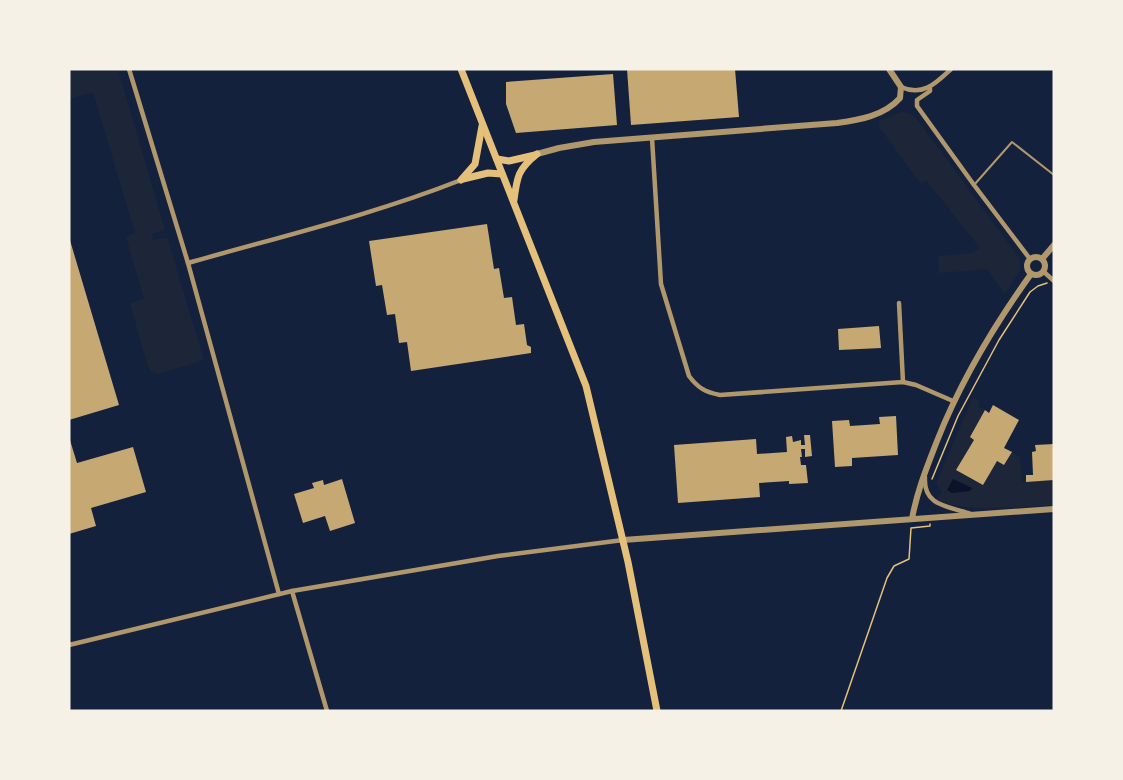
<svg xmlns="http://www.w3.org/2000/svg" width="1123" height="780" font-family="Helvetica,sans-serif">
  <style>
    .green { fill: #1d2539 }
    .water { fill: #0b132b }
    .building { fill: #c6a872 }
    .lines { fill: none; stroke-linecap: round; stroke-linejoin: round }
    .path { stroke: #e5c07b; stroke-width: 1.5 }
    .service { stroke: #b1986c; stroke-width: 2 }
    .minor { stroke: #b1986c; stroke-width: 4.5 }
    .tertiary { stroke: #b1986c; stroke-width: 6 }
    .secondary { stroke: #e5c07b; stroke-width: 7 }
  </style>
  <rect width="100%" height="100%" fill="#14213d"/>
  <g class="green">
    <path d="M74,69H118L165,230L152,234L153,240L167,237L204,360L158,374L152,372L148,367L130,303L144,299L126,237L135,233L93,92L69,99V70Z"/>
    <path d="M902,112L909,113L916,118L1020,259V271L1005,294L987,269L939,273L938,256L973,253L980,248L926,180L921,184L879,127V121Z"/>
    <path d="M973,397L980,401L978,407L985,410L970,437L974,440L957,470L997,461L1005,465L1012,452L1020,457L1022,482L1054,480V505C1026,506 959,514 937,499L942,493L936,483Z"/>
  </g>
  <path class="water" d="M953,479L972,488L970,491L952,493L947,490Z"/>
  <g class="building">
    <path d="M627,69H735L739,117L631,125Z"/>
    <path d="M613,74L617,125L516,133L506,104V82Z"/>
    <path d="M487,224L494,269L499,268L504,298L512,297L516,325L524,324L527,345L531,347V353L411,371L407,342L399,343L395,314L387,315L382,285L376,286L369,241Z"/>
    <path d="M69,237L119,405L69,420Z"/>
    <path d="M879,326L881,348L839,350L838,329Z"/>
    <path d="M993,405L1019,420L1004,448L1012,452L1004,465L997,461L983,485L956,470L974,440L970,437L985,410L989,413Z"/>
    <path d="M896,416L898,455L852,458V466L835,467L832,421L849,420L850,426L880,424L879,417Z"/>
    <path d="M804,435H810L812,456L805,457V449H801L802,457H800L801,465H806L808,483L789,484V481L759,483L760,497L678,503L674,445L756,439L757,454L787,452L786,437L792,436L793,442L801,440V445H805Z"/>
    <path d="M69,437L77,463L133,447L146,492L91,508L96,526L69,534Z"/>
    <path d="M1054,444V480L1026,482V475H1033L1032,452L1036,451L1035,445Z"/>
    <path d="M342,479L355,523L330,531L325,516L303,523L294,494L314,488L312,483L323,480L324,485Z"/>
  </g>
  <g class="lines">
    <g class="path">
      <path d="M932,479L958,416L999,340L1030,292L1038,286L1047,283"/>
      <path d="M841,711L887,578L894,566L909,559L911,528L930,526V524"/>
    </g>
    <path class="service" d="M974,185L1012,142L1054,175"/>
    <g class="minor">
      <path d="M129,69L188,263L279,594"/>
      <path d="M901,87C923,97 936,83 951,69"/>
      <path d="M930,88V91L917,100V106L974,185L1030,259"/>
      <path d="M652,138L661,284L689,376C698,388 705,392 720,395L903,382L916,385L953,401"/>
      <path d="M188,263C279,237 372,215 461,180"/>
      <path d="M1044,272L1054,281"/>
      <path d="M899,303L903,382"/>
      <path d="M925,477C923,507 949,506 971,514"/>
      <path d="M292,591L327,711"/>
      <path d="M69,645L292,591L498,556L623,540"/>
    </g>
    <g class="tertiary">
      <path d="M537,154L559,148L594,142L837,123C859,120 884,116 900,98L901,87L889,69"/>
      <circle cx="1036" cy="266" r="9"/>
      <path d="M1042,259L1054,245"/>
      <path d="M912,519C917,491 927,467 937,441C961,380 993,327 1031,274"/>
      <path d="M623,540L1054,509"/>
    </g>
    <g class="secondary">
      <path d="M461,69L586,386L628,562L657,711"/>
      <path d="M497,159L509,161L535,155"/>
      <path d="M463,179L488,173L502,174"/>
      <path d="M461,180L475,164L482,126"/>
      <path d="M514,200C517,177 518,169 537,154"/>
    </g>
  </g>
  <rect width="1123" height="780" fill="none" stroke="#f6f1e7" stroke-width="141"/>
</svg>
